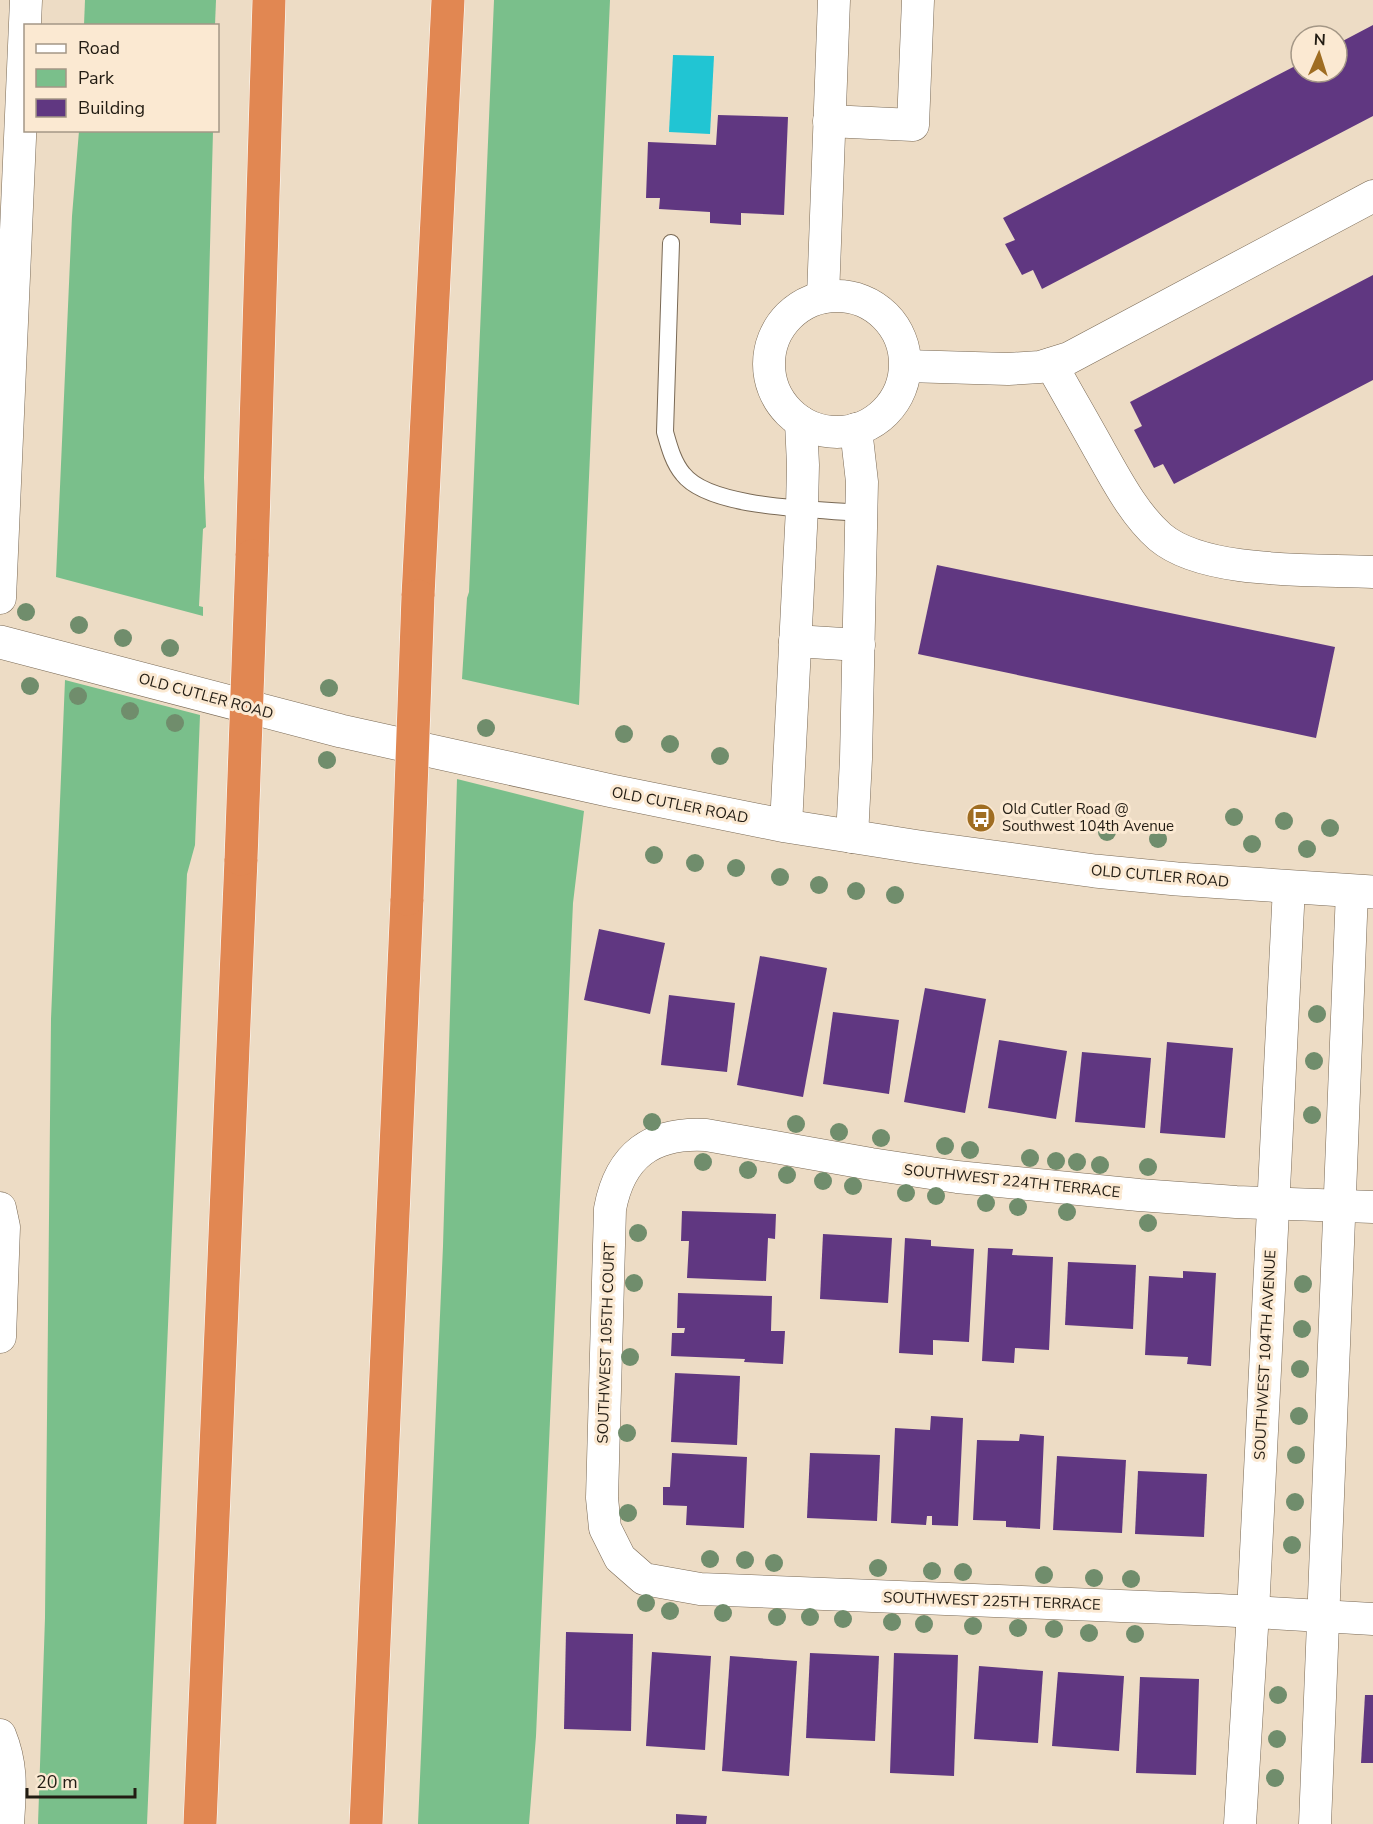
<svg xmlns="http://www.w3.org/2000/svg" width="1373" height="1824" font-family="'Nunito Sans',sans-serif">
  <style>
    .green { fill: #7abf8b }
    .water { fill: #21c5d3 }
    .building { fill: #603781 }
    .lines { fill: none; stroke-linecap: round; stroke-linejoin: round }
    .lane-casing { stroke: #796955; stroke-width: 18 }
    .street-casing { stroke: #796955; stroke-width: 33 }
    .secondary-casing { stroke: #796955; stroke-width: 34 }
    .highway-casing { stroke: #fff; stroke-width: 34 }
    .lane { stroke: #fff; stroke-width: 16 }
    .street { stroke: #fff; stroke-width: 32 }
    .secondary { stroke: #fff; stroke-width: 33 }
    .highway { stroke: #e18752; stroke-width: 33 }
    .highway-bridge-casing { stroke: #fff; stroke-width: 34; stroke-linecap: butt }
    .highway-bridge { stroke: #e18752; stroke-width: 33 }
    .tree { fill: #708d6c }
    .labels { text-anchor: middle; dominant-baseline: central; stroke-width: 6; stroke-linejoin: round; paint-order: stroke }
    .street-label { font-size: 15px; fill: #221c13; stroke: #fbe9d2 }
    .poi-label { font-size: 15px; fill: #221c13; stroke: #fbe9d2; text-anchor: start }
  </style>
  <rect width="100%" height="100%" fill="#eddcc5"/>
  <g class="green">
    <path d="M85,0H216L215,25H84Z"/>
    <path d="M494,0H610L579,705L462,679L467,598L469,592Z"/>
    <path d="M79,131H213L204,478L206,527L203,529L199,606L203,607V616L56,577L72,216Z"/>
    <path d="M65,680L200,715L195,845L187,874L147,1824H38L45,1618L51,1019Z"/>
    <path d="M457,779L584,811L573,903L536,1736L529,1824H418L443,1246Z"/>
  </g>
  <path class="water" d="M673,55L714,56L710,134L669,132Z"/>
  <g class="building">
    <path d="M1373,25V116L1042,289L1033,270L1022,275L1005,244L1015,240L1003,218L1301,63V72H1337V44Z"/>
    <path d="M718,115L788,117L784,215L741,213V225L710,223V212L659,209L660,198H646L648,142L716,145Z"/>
    <path d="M1373,275V380L1174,484L1163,464L1154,468L1134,430L1142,426L1130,402Z"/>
    <path d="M937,565L1335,647L1316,738L918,654Z"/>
    <path d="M599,929L665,943L650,1014L584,1000Z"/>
    <path d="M760,956L827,968L803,1097L737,1085Z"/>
    <path d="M925,988L986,999L965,1113L904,1102Z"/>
    <path d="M669,995L735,1003L727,1072L661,1065Z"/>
    <path d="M833,1012L899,1020L889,1094L823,1084Z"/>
    <path d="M999,1040L1067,1051L1056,1119L988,1108Z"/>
    <path d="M1167,1042L1233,1048L1225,1138L1160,1133Z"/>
    <path d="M1082,1052L1151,1058L1145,1128L1075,1122Z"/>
    <path d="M682,1211L776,1214L775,1239L768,1238L766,1281L687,1278L689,1241H681Z"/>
    <path d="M823,1234L892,1238L888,1303L820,1299Z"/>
    <path d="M905,1238L931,1240V1246L974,1249L969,1342L933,1340V1355L899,1353Z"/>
    <path d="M988,1248L1013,1249L1012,1255L1053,1257L1049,1350L1015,1348L1014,1363L982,1361Z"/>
    <path d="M1068,1262L1136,1265L1133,1329L1065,1325Z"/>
    <path d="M1183,1271L1216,1273L1211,1366L1187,1364L1188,1357L1145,1355L1149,1276L1183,1278Z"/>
    <path d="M678,1293L772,1296L771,1331H785L783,1364L744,1362L745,1359L671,1356L672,1333H684L685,1328H677Z"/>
    <path d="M675,1373L740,1376L737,1445L671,1442Z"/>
    <path d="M931,1416L963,1418L958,1526L932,1525V1516H927L926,1525L891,1523L895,1428L930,1430Z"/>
    <path d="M1020,1434L1044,1436L1040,1529L1006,1527V1521L973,1520L977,1440L1019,1441Z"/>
    <path d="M672,1453L747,1457L744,1528L686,1525L687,1506L663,1505V1487H670Z"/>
    <path d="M810,1453L880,1455L877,1521L807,1518Z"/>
    <path d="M1057,1456L1126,1460L1122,1533L1053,1530Z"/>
    <path d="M1138,1471L1207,1474L1204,1537L1135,1534Z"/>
    <path d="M566,1632L633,1634L631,1731L564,1729Z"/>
    <path d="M652,1652L711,1656L705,1750L646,1746Z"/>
    <path d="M810,1653L879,1656L875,1741L806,1738Z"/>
    <path d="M894,1653L958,1655L954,1776L890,1773Z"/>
    <path d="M730,1656L797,1661L789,1776L722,1771Z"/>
    <path d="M979,1666L1043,1671L1038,1743L974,1739Z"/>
    <path d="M1058,1672L1124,1676L1119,1751L1052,1746Z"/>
    <path d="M1140,1677L1199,1679L1196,1775L1136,1773Z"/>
    <path d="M1365,1695H1373V1763H1361Z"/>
    <path d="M676,1814L707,1816L706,1824H676Z"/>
  </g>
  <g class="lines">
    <g class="lane-casing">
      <path id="lane" d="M671,243L665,432C669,446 673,462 683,474C710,509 818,509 861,513"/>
    </g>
    <g class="street-casing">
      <g id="street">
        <path d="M829,121L913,125L918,0"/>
        <circle cx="837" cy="364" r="68"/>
        <path d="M823,297L834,0"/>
        <path d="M1051,364C1067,393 1084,422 1100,451C1117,481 1134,514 1160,537C1205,575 1315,569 1373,572"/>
        <path d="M906,366L1008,369L1040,367L1069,358L1373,196"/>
        <path d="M0,598L26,0"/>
        <path d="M795,641L859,645"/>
        <path d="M786,826L802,508L803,465L801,422"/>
        <path d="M852,837L856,759L862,482L856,429"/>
        <path d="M1373,1207L1236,1202L1139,1195L957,1177L871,1164L706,1135C652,1132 620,1155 610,1209L602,1498L605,1528L620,1558L644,1579L700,1589L1219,1610L1373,1619"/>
        <path d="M0,1208L4,1227L0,1337"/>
        <path d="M0,1735C13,1767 10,1790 8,1824"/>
        <path d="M1240,1824L1253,1612L1289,887"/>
        <path d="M1315,1824L1352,891"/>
      </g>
    </g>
    <g class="secondary-casing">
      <path id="secondary" d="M0,642L341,731L612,791L786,826L919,847L1095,871L1177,879L1373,892"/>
    </g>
    <g class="highway-casing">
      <g id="highway">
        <path d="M252,556L269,0"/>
        <path d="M418,596L448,0"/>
        <path d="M200,1824L241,859"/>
        <path d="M366,1824L407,899"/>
      </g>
    </g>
    <use href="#lane" class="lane"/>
    <use href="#street" class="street"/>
    <use href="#secondary" class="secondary"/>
    <use href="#highway" class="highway"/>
    <g class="highway-bridge-casing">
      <g id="highway-bridge">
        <path d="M241,859L252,556"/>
        <path d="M407,899L418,596"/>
      </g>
    </g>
    <use href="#highway-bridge" class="highway-bridge"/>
  </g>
  <g class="tree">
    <circle cx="26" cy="612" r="9"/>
    <circle cx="79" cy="625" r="9"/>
    <circle cx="123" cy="638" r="9"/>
    <circle cx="170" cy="648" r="9"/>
    <circle cx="30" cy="686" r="9"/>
    <circle cx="329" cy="688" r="9"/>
    <circle cx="78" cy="696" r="9"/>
    <circle cx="130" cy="711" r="9"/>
    <circle cx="175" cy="723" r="9"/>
    <circle cx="486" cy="728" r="9"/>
    <circle cx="624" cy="734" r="9"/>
    <circle cx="670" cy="744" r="9"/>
    <circle cx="720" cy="756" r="9"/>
    <circle cx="327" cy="760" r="9"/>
    <circle cx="1234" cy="817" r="9"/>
    <circle cx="1284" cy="821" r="9"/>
    <circle cx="1330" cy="828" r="9"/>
    <circle cx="1107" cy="832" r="9"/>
    <circle cx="1158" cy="839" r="9"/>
    <circle cx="1252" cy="844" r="9"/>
    <circle cx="1307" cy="849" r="9"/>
    <circle cx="654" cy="855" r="9"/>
    <circle cx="695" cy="863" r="9"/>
    <circle cx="736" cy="868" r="9"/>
    <circle cx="780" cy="877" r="9"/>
    <circle cx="819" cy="885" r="9"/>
    <circle cx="856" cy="891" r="9"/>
    <circle cx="895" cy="895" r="9"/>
    <circle cx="1317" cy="1014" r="9"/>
    <circle cx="1314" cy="1061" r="9"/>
    <circle cx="1312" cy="1115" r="9"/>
    <circle cx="652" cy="1122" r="9"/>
    <circle cx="796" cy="1124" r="9"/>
    <circle cx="839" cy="1132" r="9"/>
    <circle cx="881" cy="1138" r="9"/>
    <circle cx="945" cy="1146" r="9"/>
    <circle cx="970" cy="1150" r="9"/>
    <circle cx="1030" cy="1158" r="9"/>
    <circle cx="1056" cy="1161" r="9"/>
    <circle cx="703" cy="1162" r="9"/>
    <circle cx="1077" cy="1162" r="9"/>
    <circle cx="1100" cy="1165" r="9"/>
    <circle cx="1148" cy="1167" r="9"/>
    <circle cx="748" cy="1170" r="9"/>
    <circle cx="787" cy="1175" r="9"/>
    <circle cx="823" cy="1181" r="9"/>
    <circle cx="853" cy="1186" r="9"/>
    <circle cx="906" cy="1193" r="9"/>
    <circle cx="936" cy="1196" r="9"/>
    <circle cx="986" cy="1203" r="9"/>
    <circle cx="1018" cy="1207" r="9"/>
    <circle cx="1067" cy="1212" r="9"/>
    <circle cx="1148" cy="1223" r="9"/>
    <circle cx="638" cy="1233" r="9"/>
    <circle cx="634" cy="1283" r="9"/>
    <circle cx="1303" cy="1284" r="9"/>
    <circle cx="1302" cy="1329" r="9"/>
    <circle cx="630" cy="1357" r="9"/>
    <circle cx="1300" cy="1369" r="9"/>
    <circle cx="1299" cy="1416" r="9"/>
    <circle cx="627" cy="1433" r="9"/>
    <circle cx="1296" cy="1455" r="9"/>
    <circle cx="1295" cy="1502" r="9"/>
    <circle cx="628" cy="1513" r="9"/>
    <circle cx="1292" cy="1545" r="9"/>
    <circle cx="710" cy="1559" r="9"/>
    <circle cx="745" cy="1560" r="9"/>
    <circle cx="774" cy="1563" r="9"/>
    <circle cx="878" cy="1568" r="9"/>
    <circle cx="932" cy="1571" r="9"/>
    <circle cx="963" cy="1572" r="9"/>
    <circle cx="1044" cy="1575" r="9"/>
    <circle cx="1094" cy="1578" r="9"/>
    <circle cx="1131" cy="1579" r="9"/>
    <circle cx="646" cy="1603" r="9"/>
    <circle cx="670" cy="1611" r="9"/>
    <circle cx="723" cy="1613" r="9"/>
    <circle cx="777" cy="1617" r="9"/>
    <circle cx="810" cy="1617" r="9"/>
    <circle cx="843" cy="1619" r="9"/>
    <circle cx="892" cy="1622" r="9"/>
    <circle cx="924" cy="1624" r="9"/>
    <circle cx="973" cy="1626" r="9"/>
    <circle cx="1018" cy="1628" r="9"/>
    <circle cx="1054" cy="1629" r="9"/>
    <circle cx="1089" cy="1633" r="9"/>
    <circle cx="1135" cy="1634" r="9"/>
    <circle cx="1278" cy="1695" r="9"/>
    <circle cx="1277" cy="1739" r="9"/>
    <circle cx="1275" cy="1778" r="9"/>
  </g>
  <defs>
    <g id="bus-disc" transform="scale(1.5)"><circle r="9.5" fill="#9f6d22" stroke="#fbe9d2"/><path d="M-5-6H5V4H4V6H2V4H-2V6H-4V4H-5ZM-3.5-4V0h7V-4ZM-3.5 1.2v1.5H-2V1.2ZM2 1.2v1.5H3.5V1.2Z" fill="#fff"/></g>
  </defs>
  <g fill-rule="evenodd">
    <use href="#bus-disc" x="981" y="818"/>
  </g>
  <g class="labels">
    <g class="street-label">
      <text transform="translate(206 696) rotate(15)">OLD CUTLER ROAD</text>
      <text transform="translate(680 805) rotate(11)">OLD CUTLER ROAD</text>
      <text transform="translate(1160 876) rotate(5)">OLD CUTLER ROAD</text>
      <text transform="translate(1012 1181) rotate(6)">SOUTHWEST 224TH TERRACE</text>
      <text transform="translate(606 1343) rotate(-88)">SOUTHWEST 105TH COURT</text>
      <text transform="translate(1265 1355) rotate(-87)">SOUTHWEST 104TH AVENUE</text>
      <text transform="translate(992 1601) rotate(2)">SOUTHWEST 225TH TERRACE</text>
    </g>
    <g class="poi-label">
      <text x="1002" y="809">Old Cutler Road @<tspan x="1002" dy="17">Southwest 104th Avenue</tspan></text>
    </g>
  </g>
  <rect x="24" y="24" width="195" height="108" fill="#fbe9d2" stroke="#a49786" stroke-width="1.5"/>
  <rect x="36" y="44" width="30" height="9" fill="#ffffff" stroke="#a49786" stroke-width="1.5"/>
  <text x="78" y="54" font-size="18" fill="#221c13">Road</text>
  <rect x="36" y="69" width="30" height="18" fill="#7abf8b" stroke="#a49786" stroke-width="1.5"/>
  <text x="78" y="84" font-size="18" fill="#221c13">Park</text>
  <rect x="36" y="99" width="30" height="18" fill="#603781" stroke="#a49786" stroke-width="1.5"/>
  <text x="78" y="114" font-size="18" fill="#221c13">Building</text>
  <g transform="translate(1319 54) rotate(3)"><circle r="28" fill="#fbe9d2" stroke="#a49786" stroke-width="1.5"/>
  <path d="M0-4.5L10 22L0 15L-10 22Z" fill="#9f6d22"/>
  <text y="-9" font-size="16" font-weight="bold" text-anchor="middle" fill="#221c13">N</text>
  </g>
  <path d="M27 1788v9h108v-9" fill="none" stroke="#221c13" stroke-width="3"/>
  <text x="36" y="1788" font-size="18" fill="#221c13" stroke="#fbe9d2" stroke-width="4.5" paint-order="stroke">20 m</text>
</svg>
